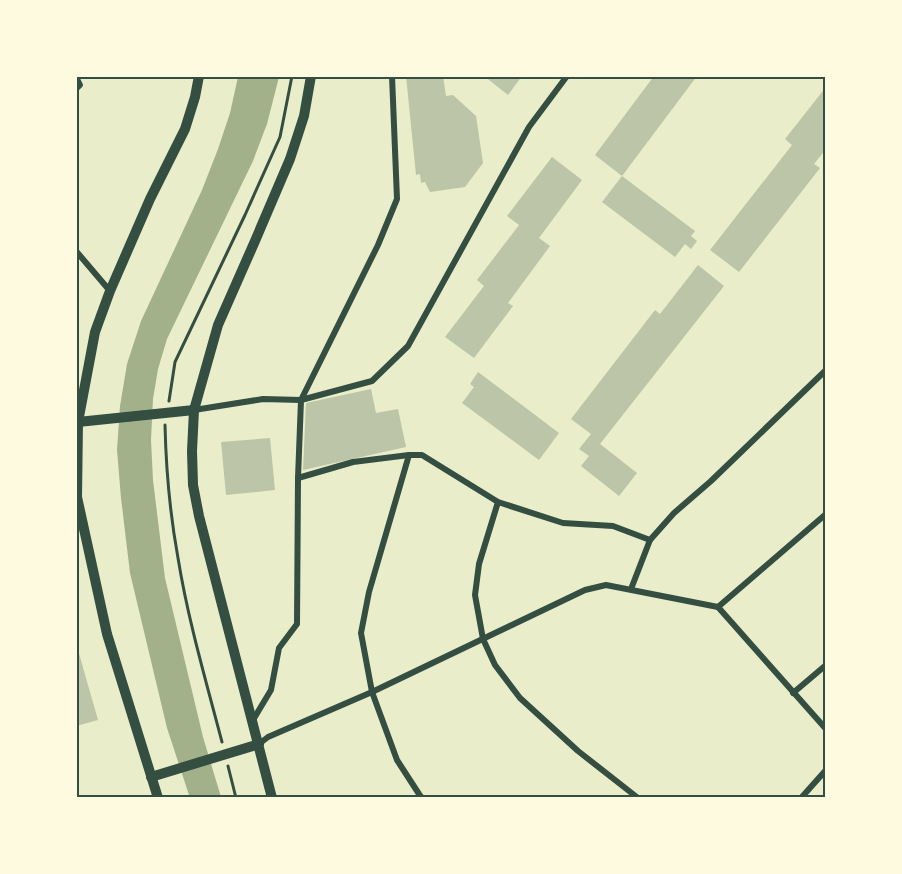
<svg xmlns="http://www.w3.org/2000/svg" width="902" height="874" font-family="Inter,sans-serif">
  <style>
    .water { fill: #a3b18a }
    .building { fill: #bcc5a7 }
    .lines { fill: none; stroke-linecap: round; stroke-linejoin: round }
    .path { stroke: #344e41; stroke-width: 3 }
    .minor { stroke: #344e41; stroke-width: 6 }
    .secondary { stroke: #344e41; stroke-width: 10 }
    .neatline { fill: none; stroke: #344e41; stroke-width: 2 }
  </style>
  <rect width="100%" height="100%" fill="#e9edc9"/>
  <path class="water" d="M238,77H279L267,124L253,161L167,339L158,369L153,399L151,440L153,480L165,578L203,737L221,797L190,798L167,728L130,573L121,498L117,450L120,406L127,364L141,321L202,190L218,149L230,113Z"/>
  <g class="building">
    <path d="M406,76H443L446,96L453,95L476,116L483,163L465,187L430,192L425,182L421,183L420,174L416,175Z"/>
    <path d="M484,76H522L508,95Z"/>
    <path d="M654,76H697L622,176L595,155Z"/>
    <path d="M826,87V149L814,164L820,168L739,272L710,250L792,145L785,139Z"/>
    <path d="M552,157L582,180L539,238L550,246L508,303L513,306L474,358L445,337L484,286L477,280L519,225L507,216Z"/>
    <path d="M622,176L695,231L691,236L697,241L691,249L685,244L675,257L602,202Z"/>
    <path d="M698,265L724,286L600,444L637,473L619,496L581,466L589,456L579,449L591,434L571,419L655,310L660,314Z"/>
    <path d="M478,372L559,433L539,460L462,403L474,387L470,384Z"/>
    <path d="M371,389L376,413L398,409L406,447L303,470L306,403Z"/>
    <path d="M270,438L275,490L226,495L221,442Z"/>
    <path d="M76,650H78L98,720L76,726Z"/>
  </g>
  <g class="lines">
    <g class="path">
      <path d="M169,401L175,362L245,215L280,137L292,76"/>
      <path d="M165,425C166,469 170,514 178,558C188,620 206,681 222,742"/>
      <path d="M228,766L236,798"/>
    </g>
    <g class="minor">
      <path d="M76,77L80,85L76,89"/>
      <path d="M76,251L110,291"/>
      <path d="M194,410L263,399L301,400L372,381L408,346L529,127L567,76"/>
      <path d="M409,455L369,592L361,633L372,692L397,760L419,794L422,798"/>
      <path d="M298,478L353,462L409,455H422L498,502L563,523L613,526L650,540"/>
      <path d="M498,502L479,564L475,595L483,639L495,665L520,698L578,751L638,798"/>
      <path d="M631,589L650,540L674,513L711,481L826,370"/>
      <path d="M718,607L826,514"/>
      <path d="M793,693L826,665"/>
      <path d="M253,720L271,690L279,648L297,624L298,478L301,400L378,245L397,199L392,76"/>
      <path d="M259,744L268,737L372,692L585,590L606,585L718,607L826,729"/>
      <path d="M801,798L826,770"/>
    </g>
    <g class="secondary">
      <path d="M78,422L194,410"/>
      <path d="M151,777L259,744"/>
      <path d="M158,798L107,634L77,497L78,422L95,332L110,291L150,199L185,129L195,97L199,76"/>
      <path d="M272,798L199,516L193,485L192,451L194,410L218,325L255,241L290,159L304,116L311,76"/>
    </g>
  </g>
  <rect width="902" height="874" fill="none" stroke="#fefae0" stroke-width="156"/>
  <rect x="78" y="78" width="746" height="718" class="neatline"/>
</svg>
